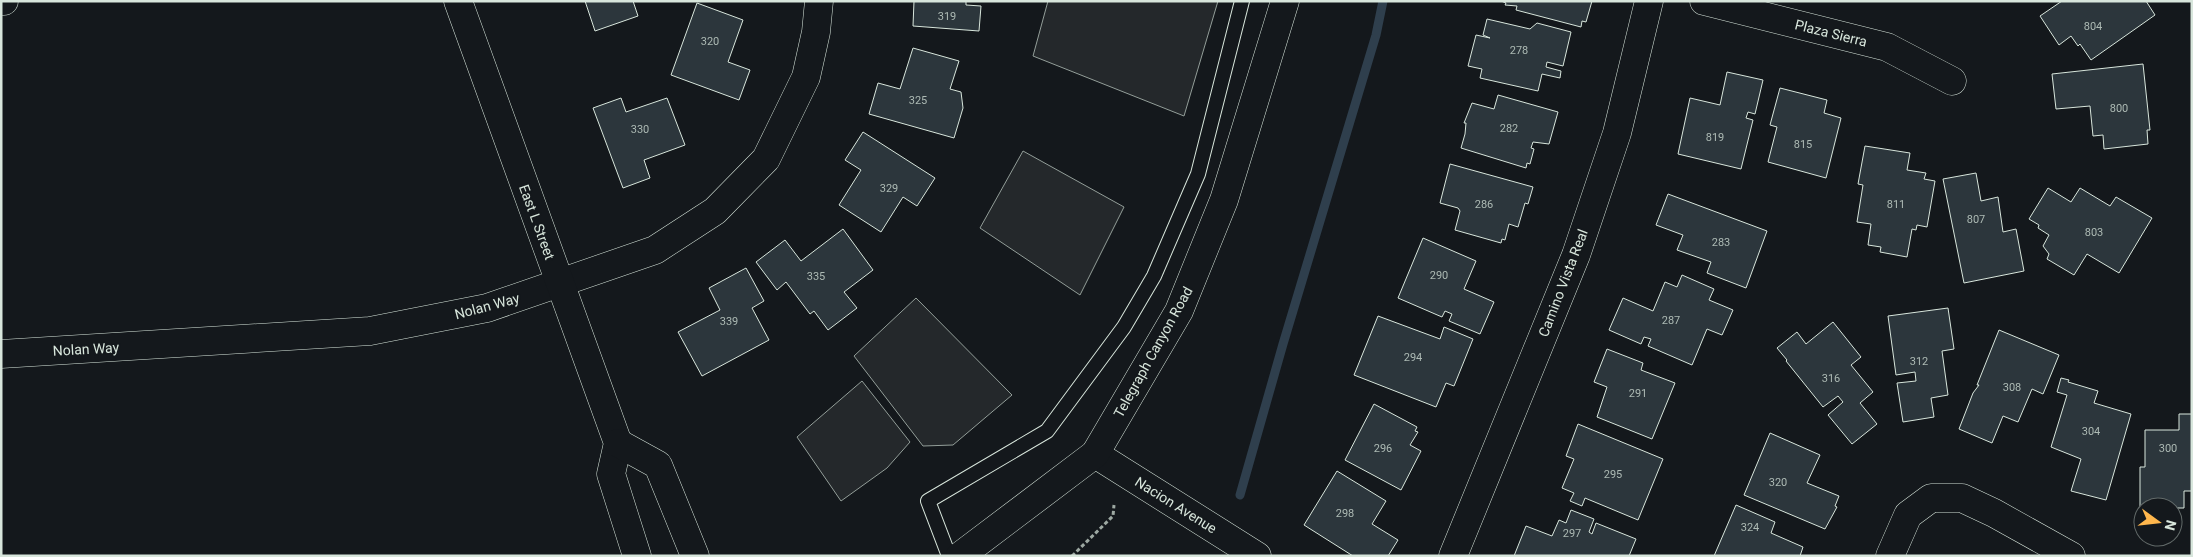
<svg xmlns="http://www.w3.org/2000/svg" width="2193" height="557" font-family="Roboto,sans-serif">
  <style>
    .parking { fill: #24282b; stroke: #939e99 }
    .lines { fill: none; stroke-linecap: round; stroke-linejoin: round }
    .stream { stroke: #2f3f4d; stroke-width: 9 }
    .building { fill: #2c363c; stroke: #d8e6dc }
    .service-casing { stroke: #d8e6dc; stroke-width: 16 }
    .minor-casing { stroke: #d8e6dc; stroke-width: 29 }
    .tertiary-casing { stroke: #d8e6dc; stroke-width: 29 }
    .primary-casing { stroke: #d8e6dc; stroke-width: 29 }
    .path { stroke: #9da8a2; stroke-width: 3; stroke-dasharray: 4 2.5; stroke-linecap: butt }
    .service { stroke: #14181c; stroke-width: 14 }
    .minor { stroke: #14181c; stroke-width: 28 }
    .tertiary { stroke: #14181c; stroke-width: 28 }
    .primary { stroke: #14181c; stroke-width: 28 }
    .labels { text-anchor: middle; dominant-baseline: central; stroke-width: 4; stroke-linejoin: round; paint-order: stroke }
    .number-label { font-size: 11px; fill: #adbab4 }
    .street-label { font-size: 14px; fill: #d8e6dc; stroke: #14181c }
  </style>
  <rect width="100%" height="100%" fill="#14181c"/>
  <g class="parking">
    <path d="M1048,1H1218L1184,116L1033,56Z"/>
    <path d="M1023,151L1124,207L1080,295L980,228Z"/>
    <path d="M916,298L1012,395L953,445L923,446L854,356Z"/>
    <path d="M862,381L910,442L887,468L841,501L797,437Z"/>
  </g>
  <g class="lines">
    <path class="stream" d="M1240,495L1283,344L1376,35L1383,1"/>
  </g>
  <g class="building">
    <path d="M585,1H633L638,16L595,31Z"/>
    <path d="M914,1H966V5L981,6L979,31L913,26Z"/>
    <path d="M1501,1H1592L1586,22L1582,21L1581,27L1516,10L1517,6L1505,5L1506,3Z"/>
    <path d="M2062,1H2146L2155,15L2091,60L2080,44L2078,46L2071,36L2059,45L2040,16Z"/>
    <path d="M697,3L743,20L728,62L750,70L739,100L671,75Z"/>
    <path d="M1487,19L1530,29L1537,23L1571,32L1563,66L1547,62L1546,67L1561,71L1560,78L1542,74L1538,91L1480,78L1482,69L1468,66L1476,35L1490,38L1483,35Z"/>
    <path d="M913,48L959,61L950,89L961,92L963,108L954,138L869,114L878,83L900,89Z"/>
    <path d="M2143,64L2150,130H2147L2148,144L2104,149L2103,135L2093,136L2090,106L2056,109L2052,74Z"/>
    <path d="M1727,72L1763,80L1755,114L1748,112L1746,118L1753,120L1741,169L1678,154L1690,98L1720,105Z"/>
    <path d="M1780,88L1827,100L1824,113L1841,118L1826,178L1768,162L1777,127L1770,125Z"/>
    <path d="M1498,95L1558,112L1549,144L1533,142L1531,148L1534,149L1530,164L1527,163L1526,168L1461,148L1465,134L1466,123H1464L1472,103L1494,109Z"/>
    <path d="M621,98L626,112L667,98L685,145L644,160L650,178L623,188L593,108Z"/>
    <path d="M863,132L935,178L917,206L903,197L881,232L839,205L861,170L845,160Z"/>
    <path d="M1865,146L1910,153L1907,170L1926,173L1924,179L1935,181L1927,227L1917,225L1916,230L1912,229L1907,257L1880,252L1881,247L1868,245L1871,224L1857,222L1863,185L1858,184Z"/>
    <path d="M1450,164L1533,187L1528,204L1525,203L1518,227L1509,224L1505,240L1502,239L1501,243L1455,230L1460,211L1458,208L1440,203Z"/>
    <path d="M1976,173L1981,201L1998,197L2003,232L2016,229L2024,271L1964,283L1943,179Z"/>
    <path d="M2048,188L2071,202L2080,188L2110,206L2116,197L2152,218L2119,273L2087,254L2074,275L2047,259L2049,254L2043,246L2049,235L2038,228L2039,225L2029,219Z"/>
    <path d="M1668,194L1767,231L1746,288L1707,273L1711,262L1677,250L1683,235L1656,225Z"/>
    <path d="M843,229L873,270L844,292L857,308L828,330L814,311L810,314L786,282L777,290L756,262L785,240L801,261Z"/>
    <path d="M1423,238L1476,261L1464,289L1494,302L1480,334L1449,321L1452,314L1445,311L1442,317L1398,298Z"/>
    <path d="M746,268L764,301L752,308L769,340L702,376L678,332L720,310L709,288Z"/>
    <path d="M1682,275L1714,289L1709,300L1733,310L1722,335L1707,329L1692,365L1648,346L1651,339L1644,337L1641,344L1609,330L1623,298L1653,311L1665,282L1677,287Z"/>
    <path d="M1948,308L1954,349L1942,351L1948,395L1931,398L1934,417L1903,422L1897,383L1916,381L1915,372L1896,375L1888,316Z"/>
    <path d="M1378,316L1440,339L1444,327L1473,339L1454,386L1446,383L1436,407L1354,375Z"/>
    <path d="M1833,322L1861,357L1851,365L1873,392L1860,403L1877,424L1852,444L1828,415L1843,402L1838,396L1823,407L1786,361L1787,360L1777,348L1797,332L1806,344Z"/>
    <path d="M1999,330L2059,355L2043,394L2032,389L2018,422L2003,416L1992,443L1959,429L1973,393L1979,385H1977Z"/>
    <path d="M1607,349L1643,363L1641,370L1675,383L1652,439L1597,417L1607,387L1594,382Z"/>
    <path d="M2061,378L2069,380L2068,382L2098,391L2094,403L2131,414L2106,500L2071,491L2081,459L2051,447L2067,395L2057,392Z"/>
    <path d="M1374,404L1417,427L1415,431L1418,432L1410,445L1421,451L1401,490L1345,460Z"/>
    <path d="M2179,414H2192V491H2184V508H2140V467H2145V430H2179Z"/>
    <path d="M1578,424L1663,459L1638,520L1585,498L1582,506L1570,501L1574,493L1562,488L1574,459L1566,456Z"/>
    <path d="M1770,433L1820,455L1807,483L1839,496L1835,506L1837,507L1825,529L1744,495Z"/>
    <path d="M1337,471L1386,501L1372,524L1398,540L1388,556H1353L1304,525Z"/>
    <path d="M1736,505L1775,522L1771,533L1803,547L1800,556H1714Z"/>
    <path d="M1571,510L1594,519L1589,532L1592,534L1596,523L1636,539L1629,556H1514L1526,526L1552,536L1559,520L1566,523Z"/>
  </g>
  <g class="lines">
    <g class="service-casing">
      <path id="service" d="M949,556L928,501L1047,431L1124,327L1154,276L1198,174L1242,1"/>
    </g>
    <g class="minor-casing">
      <g id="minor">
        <path d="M1,1H4"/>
        <path d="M1704,1L1887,47L1952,81"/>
        <path d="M1,354L370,331L487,308L655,250L715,211L766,159L806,77L816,32L819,1"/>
        <path d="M1453,556L1576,255L1617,133L1649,1"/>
        <path d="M1890,556L1908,515L1931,498H1962L1994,513L2071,556"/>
      </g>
    </g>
    <g class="tertiary-casing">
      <g id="tertiary">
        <path d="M1095,454L1257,556"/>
        <path d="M960,556L1095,454L1179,311L1224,200L1285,1"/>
      </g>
    </g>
    <g class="primary-casing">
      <g id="primary">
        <path d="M458,1L618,443L611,474L637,556"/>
        <path d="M618,443L658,465L695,556"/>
      </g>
    </g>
    <path class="path" d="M1072,556L1113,516L1114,505"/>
    <use href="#service" class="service"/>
    <use href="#minor" class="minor"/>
    <use href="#tertiary" class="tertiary"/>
    <use href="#primary" class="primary"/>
  </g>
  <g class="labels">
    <g class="number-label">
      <text x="947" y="16">319</text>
      <text x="2093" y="26">804</text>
      <text x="710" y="41">320</text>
      <text x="1519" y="50">278</text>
      <text x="918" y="100">325</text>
      <text x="2119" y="108">800</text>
      <text x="1509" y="128">282</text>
      <text x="640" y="129">330</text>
      <text x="1715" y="137">819</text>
      <text x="1803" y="144">815</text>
      <text x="889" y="188">329</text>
      <text x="1484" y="204">286</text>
      <text x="1896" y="204">811</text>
      <text x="1976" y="219">807</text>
      <text x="2094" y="232">803</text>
      <text x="1721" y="242">283</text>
      <text x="1439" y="275">290</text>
      <text x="816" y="276">335</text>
      <text x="1671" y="320">287</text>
      <text x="729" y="321">339</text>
      <text x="1413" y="357">294</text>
      <text x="1919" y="361">312</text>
      <text x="1831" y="378">316</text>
      <text x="2012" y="387">308</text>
      <text x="1638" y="393">291</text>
      <text x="2091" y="431">304</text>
      <text x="1383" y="448">296</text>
      <text x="2168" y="448">300</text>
      <text x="1613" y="474">295</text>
      <text x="1778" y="482">320</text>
      <text x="1345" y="513">298</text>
      <text x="1750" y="527">324</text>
      <text x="1572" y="533">297</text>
    </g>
    <g class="street-label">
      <text transform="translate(1831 33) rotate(14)">Plaza Sierra</text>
      <text transform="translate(537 222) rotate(70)">East L Street</text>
      <text transform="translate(1563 283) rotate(-69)">Camino Vista Real</text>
      <text transform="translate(487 306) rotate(-15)">Nolan Way</text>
      <text transform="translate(86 349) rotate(-3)">Nolan Way</text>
      <text transform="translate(1153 352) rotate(-61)">Telegraph Canyon Road</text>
      <text transform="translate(1176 505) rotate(32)">Nacion Avenue</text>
    </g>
  </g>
  <rect width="2193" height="557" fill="none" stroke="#d8e6dc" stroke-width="5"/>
  <g transform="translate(2158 522) rotate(105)"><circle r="24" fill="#14181c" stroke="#626a69"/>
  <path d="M0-4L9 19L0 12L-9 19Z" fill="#ffb74d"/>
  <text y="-8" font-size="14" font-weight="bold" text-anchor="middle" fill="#d8e6dc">N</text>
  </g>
</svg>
